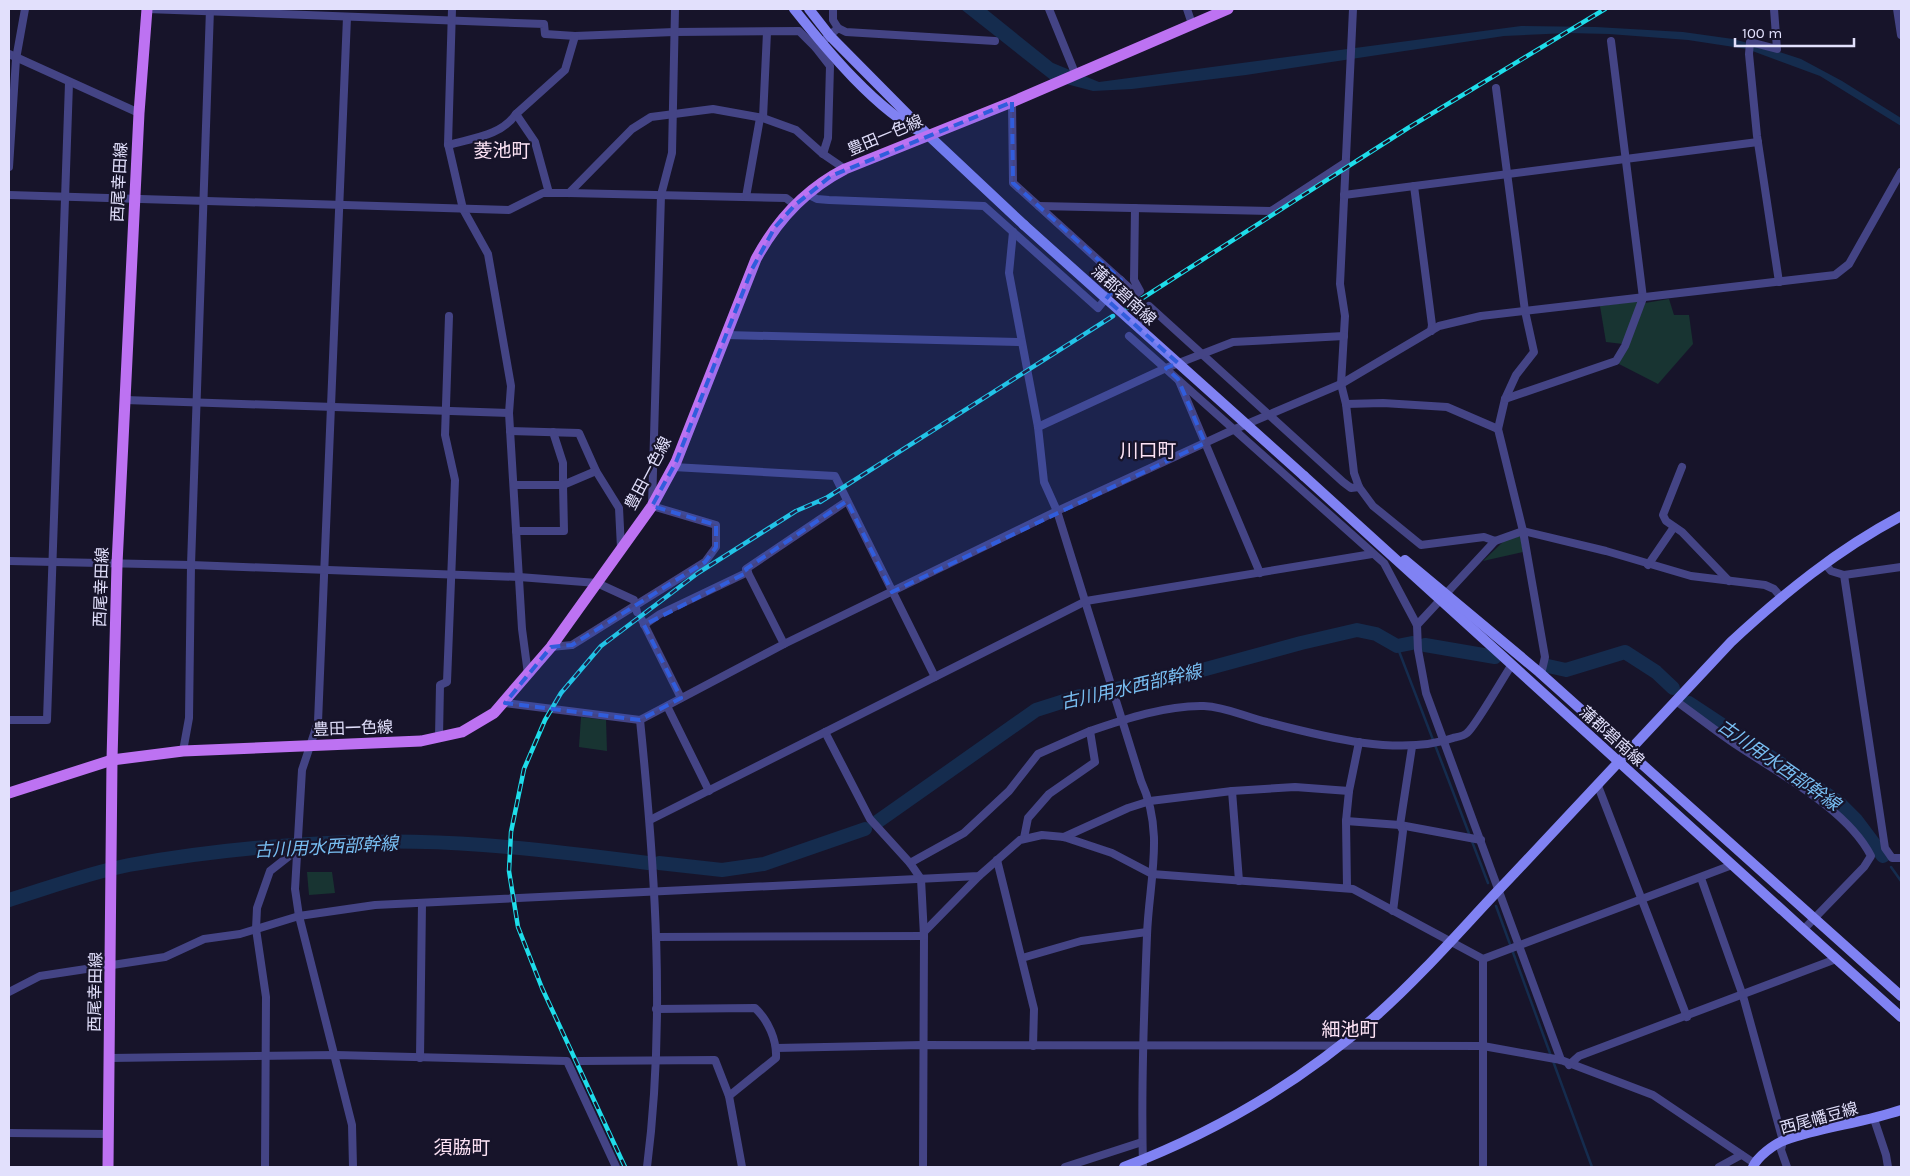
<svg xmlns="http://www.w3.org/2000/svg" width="1910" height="1176" font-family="Karla,'Noto Sans JP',sans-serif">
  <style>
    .green { fill: #183432 }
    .water { fill: #152c4e }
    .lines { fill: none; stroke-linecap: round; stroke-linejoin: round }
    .stream { stroke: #152c4e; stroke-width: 2.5 }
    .river { stroke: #152c4e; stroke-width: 14 }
    .street { stroke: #444485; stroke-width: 8 }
    .secondary { stroke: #8082f3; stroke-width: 10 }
    .primary { stroke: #bd72f2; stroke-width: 11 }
    .rail-casing { stroke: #1eddea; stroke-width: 4.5 }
    .rail { stroke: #17142a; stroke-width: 2.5; stroke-dasharray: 8; stroke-linecap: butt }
    .secondary-bridge { stroke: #8082f3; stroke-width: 10 }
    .marked { fill: #315ddc; fill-opacity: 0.2; stroke: #315ddc; stroke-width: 4; stroke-dasharray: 10 6; stroke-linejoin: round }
    .labels { text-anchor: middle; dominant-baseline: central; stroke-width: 4.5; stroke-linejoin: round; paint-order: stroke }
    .street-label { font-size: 16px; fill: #e2e0fc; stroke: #17142a }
    .water-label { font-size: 18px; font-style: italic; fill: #78bef2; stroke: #17142a }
    .quarter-label { font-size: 19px; fill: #fce2f4; stroke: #17142a }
  </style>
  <rect width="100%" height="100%" fill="#17142a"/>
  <g class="green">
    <path d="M1669,299L1674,315H1689L1693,344L1658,384L1619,364L1645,303Z"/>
    <path d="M1639,301L1623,344L1606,342L1600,306Z"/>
    <path d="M1520,535L1523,552L1483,561L1506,539Z"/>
    <path d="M581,717L606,720L607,751L579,747Z"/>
    <path d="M307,872H332L335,893L309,895Z"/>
  </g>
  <path class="water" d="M961,9H986L1053,63L1099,82L1521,26L1596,27L1683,32L1733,39L1770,49L1801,59L1842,81L1901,118V126L1820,76L1747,49L1688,40L1609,34L1568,33L1504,36L1246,75L1132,89L1093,91L1051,80Z"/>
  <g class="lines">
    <g class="stream">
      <path d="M1397,646L1488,883"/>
      <path d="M1891,867L1901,881"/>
      <path d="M1496,906L1551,1056"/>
      <path d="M1553,1061L1592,1167"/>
    </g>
    <g class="river">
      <path d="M1425,645L1495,657"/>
      <path d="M1548,666L1566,670L1625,652L1656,672L1673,688"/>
      <path d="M1689,703L1837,801L1856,820L1883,856"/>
      <path d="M877,822L1036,710L1080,696L1180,676L1301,643L1357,630L1376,634L1397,646L1412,643"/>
      <path d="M659,863L722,870L764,864L865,829"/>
      <path d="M9,900C48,888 88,873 129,865C241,845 369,836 483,845C538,849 593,856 648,863"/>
    </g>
    <g class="street">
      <path d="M147,9L544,24L545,34L575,36L674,32L799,31L816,48L838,28L846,32L995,41"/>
      <path d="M452,9L448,144L463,209L488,254L511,386L509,413L522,629L528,674"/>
      <path d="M833,9V20L838,28"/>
      <path d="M1049,9L1075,73"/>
      <path d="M1187,9L1192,24"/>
      <path d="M1353,9L1340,284L1345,316L1341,384L1346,404L1354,473L1359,487L1373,506L1421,545L1484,537L1495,541L1523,531L1606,551L1691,576L1765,585L1774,589L1780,596"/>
      <path d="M1774,9L1777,49L1750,42L1749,54L1757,136L1779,282"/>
      <path d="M1897,9L1901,35"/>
      <path d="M347,17L318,722L302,770L295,889L299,916L352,1125L353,1167"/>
      <path d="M816,48L830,66L828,138L823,154"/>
      <path d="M9,54L139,113"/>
      <path d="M1496,88L1525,311L1534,352L1516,375L1505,399L1498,429L1523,531L1545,657L1542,670L1539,672"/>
      <path d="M1012,102L1013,183L1136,294L1140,291L1134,280L1135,208"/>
      <path d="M763,118L767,32"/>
      <path d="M448,145C472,138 501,136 516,114"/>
      <path d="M9,167L16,59L25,9"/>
      <path d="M1414,186L1432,325L1431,331"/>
      <path d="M549,193L535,142L516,114L565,70L575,36"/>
      <path d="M569,193L632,129L651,117L713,109L763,118L796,130L823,154L845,169"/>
      <path d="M807,194L817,199L829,200L984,206L1098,308L1121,280"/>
      <path d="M9,195L509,210L543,193H569L786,198L795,205"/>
      <path d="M1344,195L1758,142"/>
      <path d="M746,197L760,118"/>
      <path d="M1039,206L1271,211L1346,162"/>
      <path d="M1013,232L1009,273L1038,427L1044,482L1057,511L1141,781C1165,833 1149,880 1147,935C1144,1012 1141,1090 1143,1167"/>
      <path d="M1140,321L1149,306L1343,482L1351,488L1359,487"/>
      <path d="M726,335L1021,342"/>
      <path d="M1129,336L1384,563L1417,625L1418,650L1426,693L1561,1060"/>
      <path d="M1179,381L1260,573"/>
      <path d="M1505,399L1616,361L1625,346L1643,298L1611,41"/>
      <path d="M125,400L509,413"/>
      <path d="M1346,404L1383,403L1447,407L1498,429"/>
      <path d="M1038,427L1166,368L1233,342L1344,336"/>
      <path d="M510,431L579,433L596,471L619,508L621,548"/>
      <path d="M673,467L835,476L840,486"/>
      <path d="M1682,467L1663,515L1666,521L1682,532L1729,581"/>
      <path d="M514,485H563V463L553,432"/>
      <path d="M842,490L935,677"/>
      <path d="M516,531H564L563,485L596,471"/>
      <path d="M9,561L191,565L519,577L597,583L634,600L637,612"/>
      <path d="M1825,564L1831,571L1844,575L1901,567"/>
      <path d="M1648,565L1674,527"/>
      <path d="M1844,575L1885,848L1892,858H1901"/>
      <path d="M642,620L681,698"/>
      <path d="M644,625L660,614L748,572"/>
      <path d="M1417,625L1495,541"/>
      <path d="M784,644L746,569L847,501"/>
      <path d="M551,647L572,645L705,562L716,547V525L652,506L661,195L672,153L675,9"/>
      <path d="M1676,701C1697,716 1717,732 1738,746C1780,774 1848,810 1871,856L1864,867L1804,929"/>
      <path d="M505,703L640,720L784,644L1057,511L1235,429L1341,384L1439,326L1481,316L1835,275L1849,264L1901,172"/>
      <path d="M667,706L709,791"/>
      <path d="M9,720H47L69,83"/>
      <path d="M640,720C655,868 666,1019 647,1167"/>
      <path d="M825,732L870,819L910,863L921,879L924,936L923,1167"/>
      <path d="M439,737L440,685L447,682L455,480L445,435L449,316"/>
      <path d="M183,751L189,718L191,565L210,9"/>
      <path d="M1598,786L1687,1017"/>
      <path d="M1232,791L1239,881"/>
      <path d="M650,820L1086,601L1372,554"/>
      <path d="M1346,821L1400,825L1481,840"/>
      <path d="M1064,837L1128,808L1150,801L1232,791L1295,787L1349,791"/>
      <path d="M1024,838L1028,818L1049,794L1095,762L1090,731C1125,719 1167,705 1204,706C1227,707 1245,717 1267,722C1321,736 1399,757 1453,738C1457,737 1464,736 1467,733C1475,727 1503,678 1511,666"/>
      <path d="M997,860L1034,1009L1033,1046"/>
      <path d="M910,863L964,833L1009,791L1038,754L1090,731"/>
      <path d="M1701,878L1743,996L1783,1141L1781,1150L1787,1167"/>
      <path d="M1347,887L1346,821L1349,791L1359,742"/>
      <path d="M1393,911L1403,831L1400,825L1412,747"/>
      <path d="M924,932L979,876"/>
      <path d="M656,937L924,936"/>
      <path d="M1022,958L1081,941L1147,932"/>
      <path d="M9,992L40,976L165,957L204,939L240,934L299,916L375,905L979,876L1020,840L1042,835L1064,837L1112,853L1152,874L1353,889L1483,959L1732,865"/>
      <path d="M656,1009L755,1008C768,1020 777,1040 776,1058L729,1096"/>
      <path d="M776,1048L923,1045L1483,1046L1561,1060L1653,1095L1754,1163"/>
      <path d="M110,1058L336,1055L567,1061L616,1167"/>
      <path d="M420,1058L422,903"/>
      <path d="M579,1061L715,1060L729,1096L742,1167"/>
      <path d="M1569,1065L1579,1056L1836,959"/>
      <path d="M1874,1119L1886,1155L1888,1167"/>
      <path d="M9,1133L108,1134"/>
      <path d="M265,1167L266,997L256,929L257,908L270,871L298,849"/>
      <path d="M1065,1167L1142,1142"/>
      <path d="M1483,1167V959"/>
      <path d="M1719,1167L1741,1155"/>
    </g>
    <g class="secondary">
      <path d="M794,9C826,49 877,111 923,133"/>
      <path d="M809,9L830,36L927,134L1024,225"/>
      <path d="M1304,476C1503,657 1701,838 1901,1017"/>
      <path d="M1405,560L1539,672L1901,996"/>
      <path d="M1124,1167C1216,1132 1303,1080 1377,1015C1424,973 1465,925 1508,880C1583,801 1657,721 1731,642C1784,593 1837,550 1901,516"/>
      <path d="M1753,1167C1757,1157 1774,1144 1785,1140C1821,1127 1863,1123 1901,1110"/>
    </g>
    <g class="primary">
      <path d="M9,793L112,760L183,751L421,741L462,732L494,713L551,647L652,506L676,462L756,259C777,220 806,189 845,169L1012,102L1228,9"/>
      <path d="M108,1167L112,760L117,564L139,113L147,9"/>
    </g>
    <g class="rail-casing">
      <g id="rail">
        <path d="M1127,308L1408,128L1605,9"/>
        <path d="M820,502L1113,316"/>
        <path d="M625,1167L542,988L518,927L509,871L511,832L524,769L545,720L561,693L601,646L698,573L796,511L826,498"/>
      </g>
    </g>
    <use href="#rail" class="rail"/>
    <path class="secondary-bridge" d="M1024,225L1304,476"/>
  </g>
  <path class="marked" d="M1012,102L1013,183L1121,280L1106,299L1178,363L1166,368L1178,379L1205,443L892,592L847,501L746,569L748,572L644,625L681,698L640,720L505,703L551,647L572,645L705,562L716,547V525L652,506L676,462L752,269L775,227L795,205L831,176Z"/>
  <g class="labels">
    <g class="street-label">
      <text transform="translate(885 135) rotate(-23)">豊田一色線</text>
      <text transform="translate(119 182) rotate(-87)">西尾幸田線</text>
      <text transform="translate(1124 295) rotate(42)">蒲郡碧南線</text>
      <text transform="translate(648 473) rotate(-62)">豊田一色線</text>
      <text transform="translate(101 587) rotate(-88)">西尾幸田線</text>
      <text transform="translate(353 728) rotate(-2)">豊田一色線</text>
      <text transform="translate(1612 736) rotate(42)">蒲郡碧南線</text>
      <text transform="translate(95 992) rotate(-89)">西尾幸田線</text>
      <text transform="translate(1819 1118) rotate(-15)">西尾幡豆線</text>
    </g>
    <g class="water-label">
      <text transform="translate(1131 687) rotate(-13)">古川用水西部幹線</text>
      <text transform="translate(1779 765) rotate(35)">古川用水西部幹線</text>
      <text transform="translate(326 847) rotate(-3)">古川用水西部幹線</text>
    </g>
    <g class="quarter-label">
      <text x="502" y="151">菱池町</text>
      <text x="1148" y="451">川口町</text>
      <text x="1350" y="1030">細池町</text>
      <text x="462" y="1148">須脇町</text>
    </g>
  </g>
  <rect width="1910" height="1176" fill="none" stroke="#e2e0fc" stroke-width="20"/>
  <path d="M1735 38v8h119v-8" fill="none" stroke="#e2e0fc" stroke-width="2.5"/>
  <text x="1742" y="38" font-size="15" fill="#e2e0fc" stroke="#17142a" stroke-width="4" paint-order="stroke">100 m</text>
</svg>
